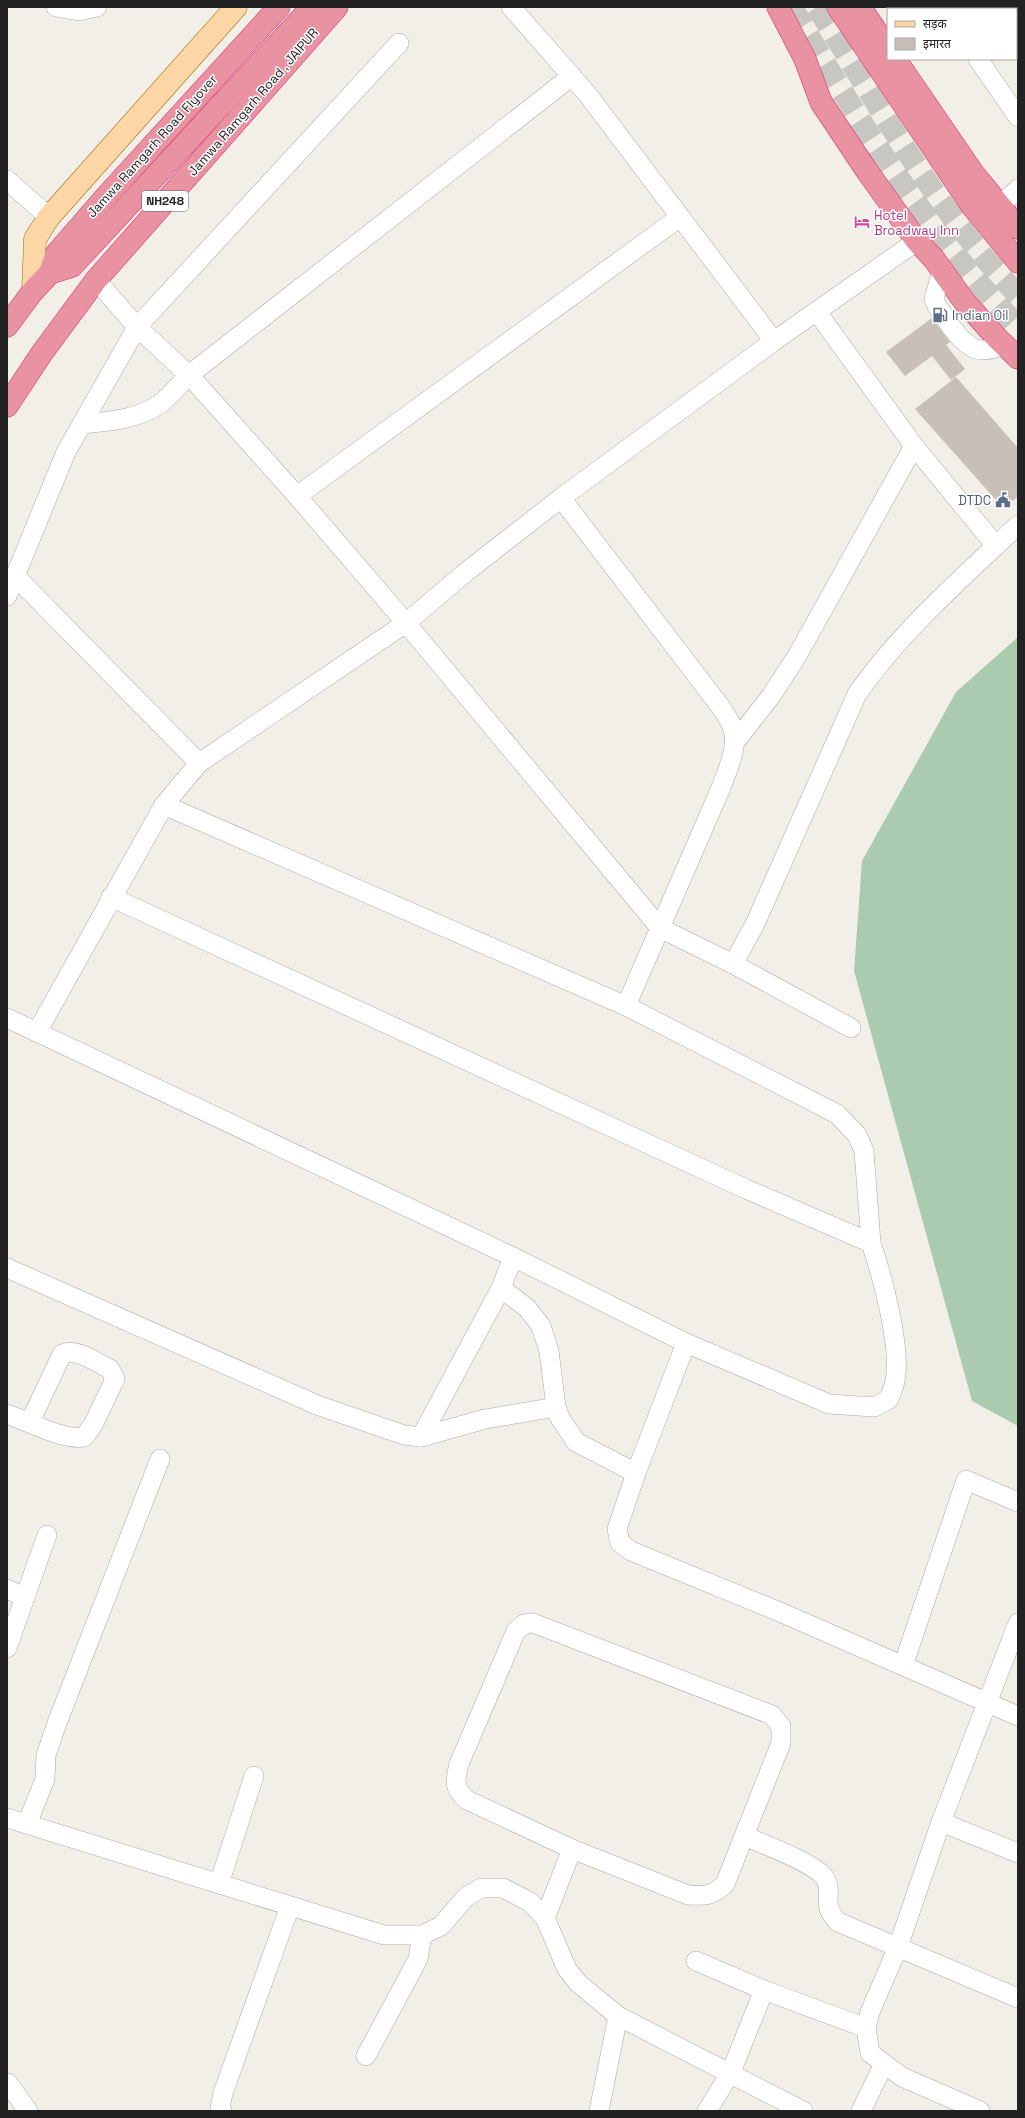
<svg xmlns="http://www.w3.org/2000/svg" width="1025" height="2118" font-family="'Space Grotesk','Noto Sans Devanagari',sans-serif">
  <style>
    .cemetery { fill: #aacbaf }
    .building { fill: #c7bfb8 }
    .lines { fill: none; stroke-linecap: round; stroke-linejoin: round }
    .highway-tunnel { stroke: #c8c6c1; stroke-width: 22; stroke-dasharray: 22 11; stroke-linecap: butt }
    .minor-casing { stroke: #a9a9a9; stroke-width: 20 }
    .major-casing { stroke: #a06b00; stroke-width: 23 }
    .highway-casing { stroke: #dc2a67; stroke-width: 23 }
    .minor { stroke: #fff; stroke-width: 19 }
    .major { stroke: #fcd6a4; stroke-width: 22 }
    .highway { stroke: #e892a2; stroke-width: 22 }
    .labels { text-anchor: middle; dominant-baseline: central; stroke-width: 3; stroke-linejoin: round; paint-order: stroke }
    .shield { fill: #fff; stroke: #646464; stroke-width: 1 }
    .shield-label { font-size: 12px; font-weight: bold; fill: #222 }
    .street-label { font-size: 13px; fill: #222; stroke: #fff }
    .hotel-label { font-size: 13px; fill: #b23c85; stroke: #fff; text-anchor: start }
    .service-label { font-size: 13px; fill: #4e5e75; stroke: #fff; text-anchor: start }
  </style>
  <rect width="100%" height="100%" fill="#f2efe9"/>
  <path class="cemetery" d="M1018,637V1426L972,1401L854,971L862,861L956,692Z"/>
  <g class="building">
    <path d="M932,318L950,342L946,345L965,369L951,380L932,356L905,376L886,352Z"/>
    <path d="M956,377L1018,448V496L1004,509L915,409Z"/>
  </g>
  <g class="lines">
    <g class="highway-tunnel">
      <path d="M792,7C857,120 928,231 1018,327"/>
      <path d="M817,7C879,106 936,210 1018,295"/>
    </g>
    <g class="minor-casing">
      <g id="minor">
        <path d="M56,7L79,11L97,7"/>
        <path d="M511,7L588,95L774,341"/>
        <path d="M942,7L944,9"/>
        <path d="M978,59L1018,117"/>
        <path d="M7,180L49,217"/>
        <path d="M1000,205L1018,189"/>
        <path d="M942,271L934,299L937,306C947,320 964,351 983,350C990,350 997,347 1004,345"/>
        <path d="M96,280L137,327L189,375L297,496L406,623L660,928L733,964L755,924L857,694C901,631 962,578 1018,525"/>
        <path d="M817,312L914,446L996,546"/>
        <path d="M82,424C109,421 136,420 160,404C170,396 180,384 189,375L572,76"/>
        <path d="M297,496L680,217"/>
        <path d="M561,498L720,706C724,712 728,718 731,724C741,745 727,770 720,790L626,1006"/>
        <path d="M15,576L199,763"/>
        <path d="M7,596L66,452L137,327L399,43"/>
        <path d="M735,742L771,696L797,656L914,446"/>
        <path d="M164,805L626,1006L837,1114L857,1135L864,1151L871,1243"/>
        <path d="M733,964L851,1028"/>
        <path d="M7,1018L513,1257L686,1343L829,1404L874,1407L889,1399C891,1393 894,1387 895,1381C902,1349 882,1275 871,1243L746,1189L111,897"/>
        <path d="M37,1032L164,805L199,763L406,623L466,572L561,498L774,341L917,241"/>
        <path d="M7,1268L317,1405L404,1435L421,1437L485,1419L556,1407"/>
        <path d="M501,1288L527,1308L541,1326L549,1351L556,1407L560,1418L576,1442L636,1473L617,1529L620,1543L631,1551L780,1612L1018,1716"/>
        <path d="M7,1414C26,1421 65,1441 84,1437L93,1425L115,1379L110,1369C98,1363 75,1347 62,1354L30,1422"/>
        <path d="M421,1437L501,1288L513,1257"/>
        <path d="M636,1473L686,1343"/>
        <path d="M7,1589L24,1597"/>
        <path d="M533,1623L772,1715L781,1726V1743L725,1884C712,1896 706,1896 688,1895L572,1849L467,1800C453,1788 455,1781 459,1764L516,1631L524,1624Z"/>
        <path d="M7,1648L47,1535"/>
        <path d="M903,1666L966,1480L1018,1502"/>
        <path d="M7,1818L384,1935H422L441,1926L466,1897L481,1888H503L530,1902L545,1918L567,1969L578,1983L618,2016L803,2111"/>
        <path d="M941,1822L1018,1853"/>
        <path d="M27,1824L45,1779L46,1755L57,1723L160,1459"/>
        <path d="M744,1836C761,1843 814,1863 824,1877C835,1892 819,1903 838,1922L1018,1998"/>
        <path d="M219,1884L254,1776"/>
        <path d="M545,1918L572,1849"/>
        <path d="M696,1961L764,1990L866,2028"/>
        <path d="M366,2056L418,1959L422,1935"/>
        <path d="M7,2087L8,2083L28,2111"/>
        <path d="M222,2111L220,2108L223,2093L290,1906"/>
        <path d="M599,2111L618,2016"/>
        <path d="M707,2111L731,2072L764,1990"/>
        <path d="M861,2111L884,2064"/>
        <path d="M980,2111L902,2077L870,2053L866,2028L870,2012L898,1947L941,1822L1018,1623"/>
      </g>
    </g>
    <g class="major-casing">
      <path id="major" d="M33,291L35,239L49,217L236,7"/>
    </g>
    <g class="highway-casing">
      <g id="highway">
        <path d="M778,7L805,59L821,102L867,171L917,241L934,259L964,301L997,338L1018,358"/>
        <path d="M838,7L972,206L1018,262"/>
        <path d="M860,7L888,49"/>
        <path d="M895,59L973,173L1018,228"/>
        <path d="M50,273L72,266L312,7"/>
        <path d="M7,326L33,291L50,273L57,253L103,200L279,7"/>
        <path d="M7,406L42,353L96,280L337,7"/>
      </g>
    </g>
    <use href="#minor" class="minor"/>
    <use href="#major" class="major"/>
    <use href="#highway" class="highway"/>
  </g>
  <defs>
    <g id="hotel-bare" transform="scale(1.2)"><path d="M-6-4.5h1.5V1H6V5H4.5V3h-9V5H-6ZM-4 0a1.8 1.8 0 1 1 3.6 0ZM.5 0V-2.5h3Q6-2.5 6 0Z" fill="#d1479c" stroke="#fff" stroke-width="2.5" paint-order="stroke"/></g>
    <g id="fuel-bare" transform="scale(1.2)"><path d="M-5.5-6h7V0h2V4h1.3V-2.5L3-4.5l.8-.8L6-3V5H2.5V1h-1V6h-7ZM-4.2-4.7v3.2H.2V-4.7Z" fill="#5c6f8a" stroke="#fff" stroke-width="2.5" paint-order="stroke"/></g>
    <g id="civic-bare" transform="scale(1.2)"><path d="M-.6-6.5H3V-4.5H.6V-3L4-1V1h2V6H-6V1h2V-1L-.6-3ZM-1.2 2.5V6h2.4V2.5Z" fill="#5c6f8a" stroke="#fff" stroke-width="2.5" paint-order="stroke"/></g>
  </defs>
  <g fill-rule="evenodd">
    <use href="#hotel-bare" x="862" y="222"/>
    <use href="#fuel-bare" x="940" y="315"/>
    <use href="#civic-bare" x="1003" y="500"/>
  </g>
  <g class="labels">
    <rect class="shield" x="142" y="191" width="46" height="20" rx="3"/>
    <g class="shield-label">
      <text x="165" y="201">NH248</text>
    </g>
    <g class="street-label">
      <text transform="translate(253 102) rotate(-49)">Jamwa Ramgarh Road , JAIPUR</text>
      <text transform="translate(152 146) rotate(-48)">Jamwa Ramgarh Road Flyover</text>
    </g>
    <g class="hotel-label">
      <text x="874" y="215">Hotel<tspan x="874" dy="15">Broadway Inn</tspan></text>
    </g>
    <g class="service-label">
      <text x="952" y="315">Indian Oil</text>
      <text x="991" y="500" text-anchor="end">DTDC</text>
    </g>
  </g>
  <rect width="1025" height="2118" fill="none" stroke="#222222" stroke-width="16"/>
  <rect x="887" y="8" width="130" height="52" fill="#ffffff" stroke="#a7a7a7"/>
  <rect x="895" y="21" width="20" height="6" fill="#fcd6a4" stroke="#a7a7a7"/>
  <text x="923" y="28" font-size="12" fill="#222222">सड़क</text>
  <rect x="895" y="38" width="20" height="12" fill="#c7bfb8" stroke="#a7a7a7"/>
  <text x="923" y="48" font-size="12" fill="#222222">इमारत</text>
</svg>
